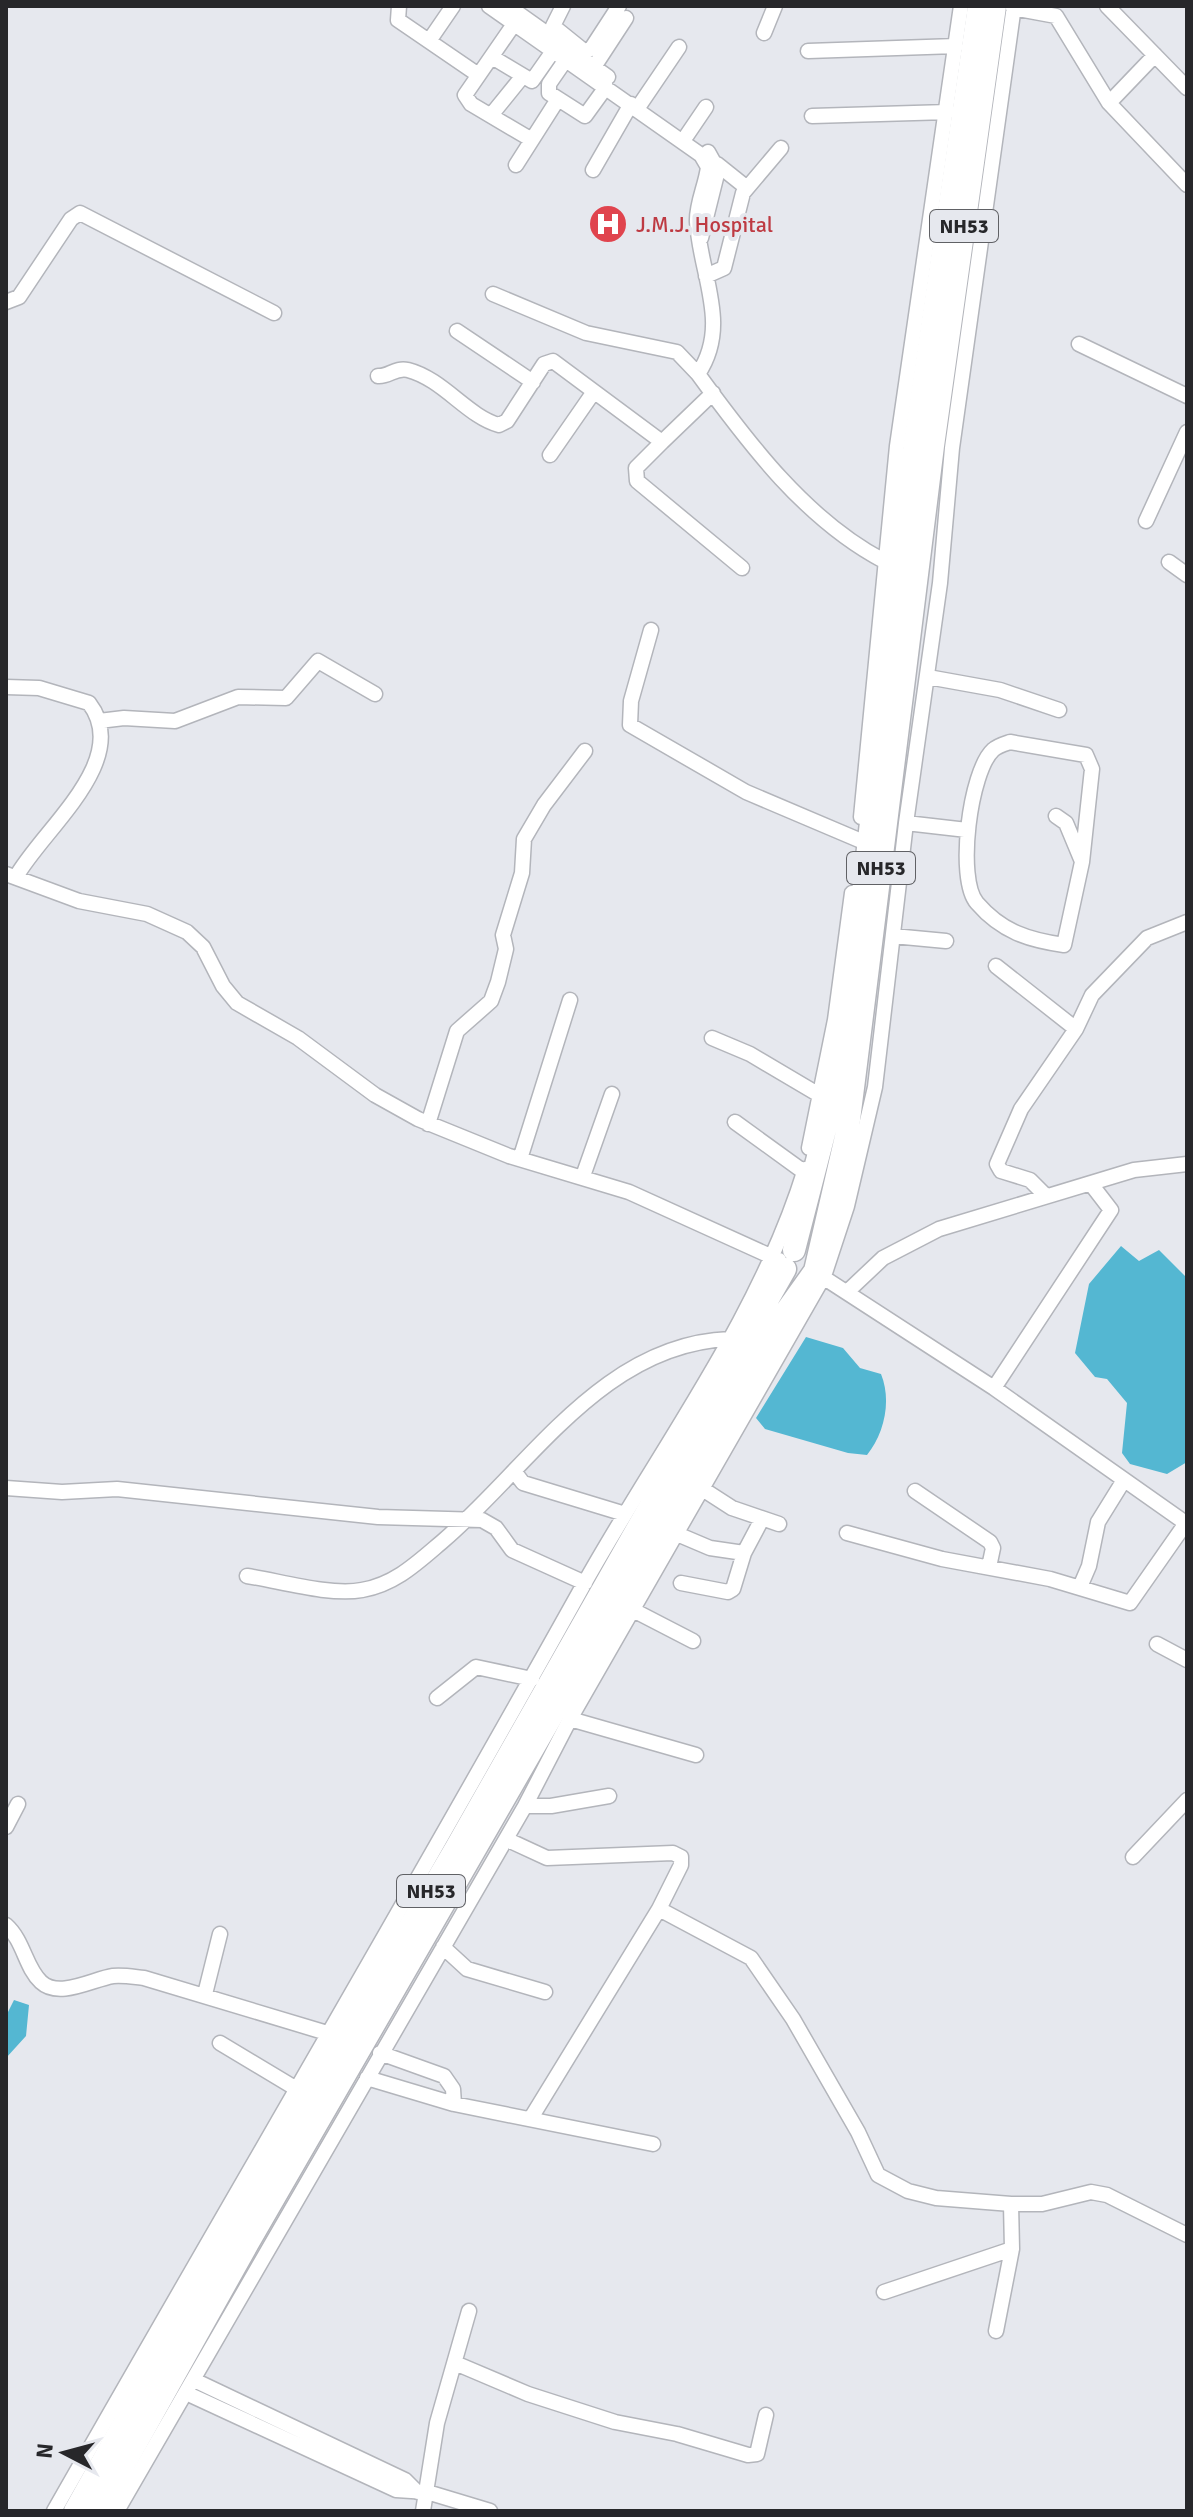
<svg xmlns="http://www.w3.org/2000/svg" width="1193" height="2517" viewBox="0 0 1193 2517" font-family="Signika,sans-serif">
<rect width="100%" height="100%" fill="#e6e8ee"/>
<path fill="#54b7d2" d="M 1121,1246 L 1139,1261 L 1159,1250 L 1187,1278 L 1187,1462 L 1167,1474 L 1130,1464 L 1122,1453 L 1127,1403 L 1107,1379 L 1095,1377 L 1075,1353 L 1089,1284 Z
M 806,1337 L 843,1348 L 860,1368 L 881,1374 C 892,1401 884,1434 867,1455 L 848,1453 L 765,1429 L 756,1418 Z
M 14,2000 L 29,2005 L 26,2036 L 6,2058 L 6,2016 Z"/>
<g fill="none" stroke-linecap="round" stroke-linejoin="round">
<g stroke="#b3b5bb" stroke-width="17">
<path id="minor" d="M 399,6 L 398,20 L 477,74
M 489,6 L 701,155 L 708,167 C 706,185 696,204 697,222 C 700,275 731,325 698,374 C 749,444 806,520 884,561
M 508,6 L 608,77
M 563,6 L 553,26 L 584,51 L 591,49 L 619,6
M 1107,6 L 1187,88
M 1013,8 L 1056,16 L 1109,103 L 1187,185
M 514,24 L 465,95 L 471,104 L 532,140
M 764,33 L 775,6
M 429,41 L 453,6
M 808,51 L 956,46
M 569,55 L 549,84 L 549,93 L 585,116 L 606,87
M 492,57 L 532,81 L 553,51
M 594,67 L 626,18
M 1109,103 L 1155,55
M 637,109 L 679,47
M 492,114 L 522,77
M 812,116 L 948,112
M 687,135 L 706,107
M 516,165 L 558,99
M 711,166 L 717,164 L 747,188
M 593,170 L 631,104
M 701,238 L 718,170 L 708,152
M 706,276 L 724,268 L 743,193 L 781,148
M 493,294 L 586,333 L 677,352 L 698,374
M 6,302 L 19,297 L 71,219 L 80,213 L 274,313
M 457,331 L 533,382
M 1079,344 L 1187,396
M 378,376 C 389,377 395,367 408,370 C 443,379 468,417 499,425 L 507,421 L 544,364 L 553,361 L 662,442 L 713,393
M 662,442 L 636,468 L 637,481 L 742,568
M 550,455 L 593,393
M 1146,521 L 1187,432
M 1169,562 L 1187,575
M 651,630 L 631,701 L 630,725 L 746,792 L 859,840
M 928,677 L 1000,690 L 1059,710
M 6,687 L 39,688 L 89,703 C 133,760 42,830 16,877
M 99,721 L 124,718 L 175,721 L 238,697 L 286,698 L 318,661 L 375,694
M 1010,742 L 1086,755 L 1092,769 L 1082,862 L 1064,945 C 1029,940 1002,932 977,903 C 956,879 970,771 993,750 C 997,746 1004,744 1010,742 Z
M 1056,816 L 1066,823 L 1081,859
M 861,817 L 897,446 L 961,6
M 906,823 L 967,830
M 6,874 L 79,901 L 147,914 L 187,932 L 203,947 L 223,986 L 237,1003 L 298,1038 L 375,1095 L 418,1119 L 509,1156 L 629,1192 L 779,1260
M 893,936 L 946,941
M 996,966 L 1076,1029
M 712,1038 L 750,1054 L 821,1096
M 735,1122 L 804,1172
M 428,1124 L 457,1031 L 491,1001 L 498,982 L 506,949 L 503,935 L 522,873 L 524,839 L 544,805 L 585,751
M 809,1148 L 835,1020 L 852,893
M 520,1159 L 570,1000
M 583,1176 L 612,1094
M 1045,1195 L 1030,1180 L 1001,1171 L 997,1164 L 1021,1109 L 1076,1029 L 1092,995 L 1147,938 L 1187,922
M 815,1272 L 994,1388 L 1187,1524
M 847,1292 L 883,1258 L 939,1229 L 1134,1170 L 1187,1164
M 994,1388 L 1111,1210 L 1091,1184
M 514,1471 L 523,1483 L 625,1514
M 6,1488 L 62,1492 L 117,1489 L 378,1517 L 482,1520 L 496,1528 L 512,1550 L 585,1583
M 701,1488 L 732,1508 L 779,1524
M 915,1491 L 990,1542 L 993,1548 L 989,1567
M 847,1533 L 942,1559 L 1050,1579 L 1130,1603 L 1186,1523
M 677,1534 L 710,1548 L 744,1553
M 247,1576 C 280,1581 330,1596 362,1590 C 396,1584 418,1562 444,1540 C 530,1466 604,1343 730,1339
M 681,1583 L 728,1592 L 733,1589 L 744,1553 L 762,1519
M 1080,1587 L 1089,1566 L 1098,1522 L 1124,1480
M 633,1610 L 693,1641
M 1157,1644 L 1187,1660
M 437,1698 L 476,1667 L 532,1679
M 570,1719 L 696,1755
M 525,1806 L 551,1806 L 609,1796
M 6,1827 L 18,1804
M 506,1839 L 547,1858 L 673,1853 L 681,1857 L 681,1865 L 659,1909
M 1133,1857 L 1187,1800
M 6,1925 C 24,1941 25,1967 41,1982 C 59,1999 93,1979 113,1976 C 124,1975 134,1977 144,1978 L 327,2033
M 443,1947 L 467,1969 L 545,1992
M 205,1994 L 220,1934
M 220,2043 L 295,2088
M 380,2053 L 444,2076 L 453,2089 L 454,2104
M 367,2078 L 454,2104 L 653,2144
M 531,2118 L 659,1909 L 751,1958 L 793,2019 L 858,2132 L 878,2175 L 908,2191 L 936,2198 L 1011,2204
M 884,2292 L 1012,2249 L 1011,2204 L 1042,2204 L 1091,2192 L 1107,2195 L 1187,2235
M 996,2331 L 1012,2249
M 455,2363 L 528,2394 L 615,2422 L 677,2434 L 748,2455 L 757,2454 L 766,2415
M 194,2380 L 405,2480 L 417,2492
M 186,2393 L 396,2490 L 427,2492 L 490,2511
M 54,2511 C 230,2202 411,1895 584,1584 C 660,1448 759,1319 805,1169
M 117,2511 L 525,1806 L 570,1719 L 824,1276 L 847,1206 L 875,1087 L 906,823 L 940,583 L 952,448 L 1014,6
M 423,2511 L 437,2423 L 469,2311"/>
</g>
<g stroke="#b3b5bb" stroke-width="25">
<path id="highway" d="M 794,1250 L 844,1056 L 915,442 L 979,6
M 75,2511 L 245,2207 L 456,1848 L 785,1269
M 98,2511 L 248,2243 L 780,1320 L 815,1271 L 848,1128 L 933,446 L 995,6"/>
</g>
<use href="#minor" stroke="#fff" stroke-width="14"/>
<use href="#highway" stroke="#fff" stroke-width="22"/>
</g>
<defs>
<g id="hospital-disc" transform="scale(2)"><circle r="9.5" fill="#e0444e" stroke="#e6e8ee"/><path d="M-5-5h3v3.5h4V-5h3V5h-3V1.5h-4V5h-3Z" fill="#fff"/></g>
</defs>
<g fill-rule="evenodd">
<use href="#hospital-disc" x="608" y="224"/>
</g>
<g text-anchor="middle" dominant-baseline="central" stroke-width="8" stroke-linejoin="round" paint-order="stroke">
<g fill="#e6e8ee" stroke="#606165" stroke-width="2">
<rect x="930" y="210" width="68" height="32" rx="6"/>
<rect x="847" y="852" width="68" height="32" rx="6"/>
<rect x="397" y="1875" width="68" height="32" rx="6"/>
</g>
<g font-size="20" font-weight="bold" fill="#27272a">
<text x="964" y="226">NH53</text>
<text x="881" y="868">NH53</text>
<text x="431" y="1891">NH53</text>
</g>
<g font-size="22" fill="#be3a42" stroke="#e6e8ee" text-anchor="start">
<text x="636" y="224">J.M.J. Hospital</text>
</g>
</g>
<rect width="1193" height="2517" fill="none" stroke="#27272a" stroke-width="16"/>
<g transform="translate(64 2453) rotate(276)" stroke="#e6e8ee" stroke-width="6" paint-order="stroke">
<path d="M0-6L14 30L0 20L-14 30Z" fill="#27272a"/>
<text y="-12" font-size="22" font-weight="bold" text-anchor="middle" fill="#27272a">N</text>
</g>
</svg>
